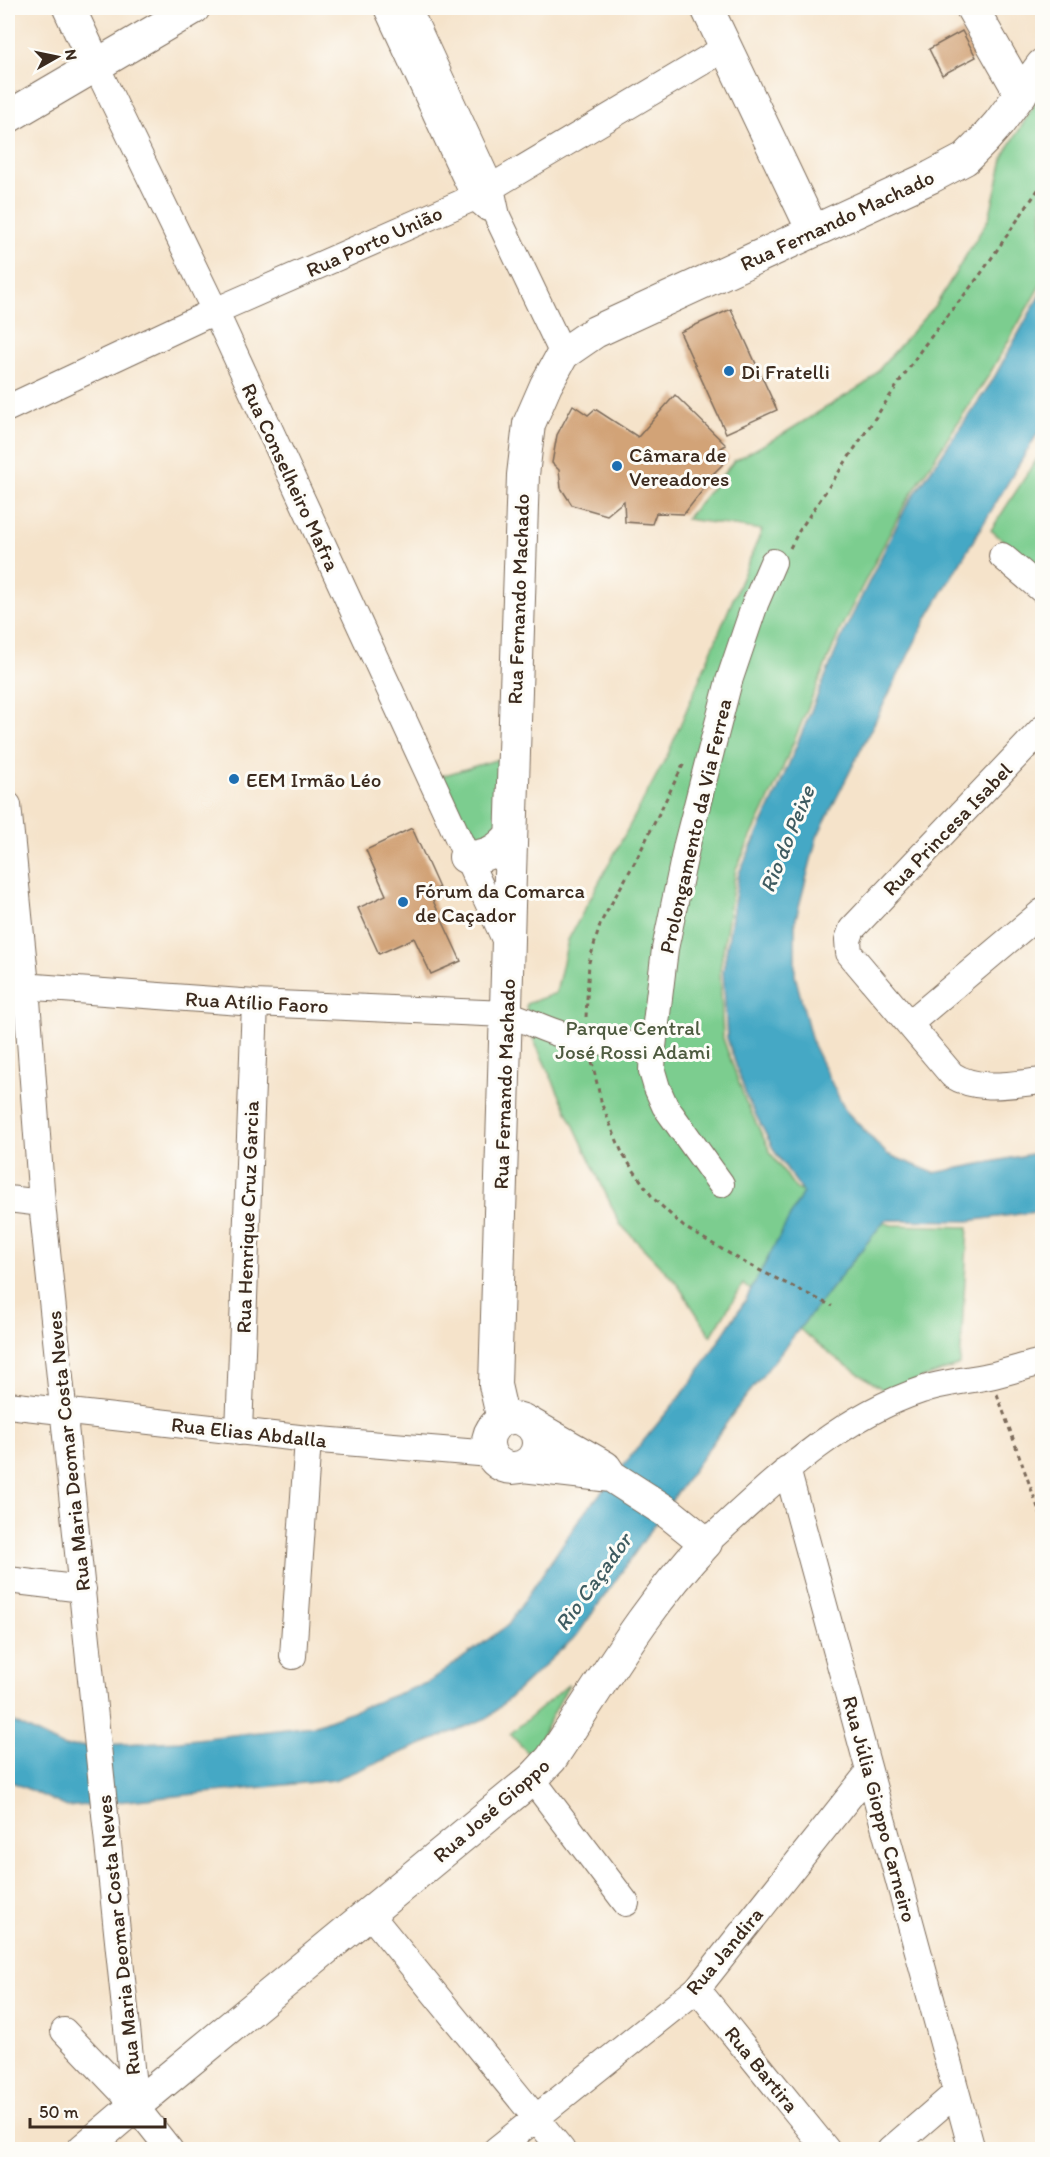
<svg xmlns="http://www.w3.org/2000/svg" width="1050" height="2157" viewBox="0 0 1050 2157" font-family="Itim,sans-serif">
<rect width="100%" height="100%" fill="#fdfcf7"/>
<filter id="ink" filterUnits="userSpaceOnUse"><feTurbulence type="fractalNoise" baseFrequency=".0167" numOctaves="2"/><feDisplacementMap in="SourceGraphic" scale="12" xChannelSelector="R" yChannelSelector="G"/><feConvolveMatrix kernelMatrix="1 2 1 2 8 2 1 2 1" color-interpolation-filters="sRGB"/></filter>
<filter id="wash" filterUnits="userSpaceOnUse"><feTurbulence type="fractalNoise" baseFrequency=".008" numOctaves="4" result="noise"/><feDisplacementMap in="SourceGraphic" scale="24" xChannelSelector="R" yChannelSelector="G"/><feGaussianBlur stdDeviation="1.35" result="paint"/><feColorMatrix in="noise" values="0 0 0 0 0 0 0 0 0 0 0 0 0 0 0 0 0 1.4 0 .05"/><feComposite in="paint" operator="in"/></filter>
<g filter="url(#wash)">
<rect width="100%" height="100%" fill="#f5e3ca"/>
<path fill="#7bcd8f" stroke="#5b7c56" stroke-width="1.5" d="M 1042,92 L 1042,282 L 989,375 L 906,502 L 841,628 L 777,782 L 736,869 L 720,970 L 723,1038 L 745,1100 L 772,1155 L 796,1189 L 891,1225 L 968,1227 L 960,1365 L 885,1391 L 838,1360 L 743,1284 L 711,1336 L 676,1282 L 620,1224 L 529,1030 L 526,1004 L 556,993 L 568,940 L 668,754 L 762,530 L 686,519 L 734,461 L 783,434 L 868,382 L 937,303 L 989,218 L 1004,155 Z
M 1042,451 L 1042,574 L 991,530 Z
M 499,759 L 501,833 L 477,853 L 438,777 Z
M 569,1684 L 531,1756 L 510,1734 Z"/>
<path fill="#45a8c5" stroke="#406972" stroke-width="1.5" d="M 1042,291 L 1042,426 L 928,616 L 817,837 L 795,922 L 795,975 L 813,1045 L 845,1110 L 887,1154 L 934,1173 L 1042,1152 L 1042,1211 L 968,1221 L 885,1220 L 737,1408 L 577,1635 L 489,1717 L 334,1780 L 67,1807 L 8,1780 L 8,1719 L 64,1747 L 179,1741 L 313,1726 L 429,1682 L 508,1625 L 581,1517 L 691,1383 L 745,1301 L 803,1192 L 775,1152 L 747,1098 L 727,1038 L 723,972 L 739,873 L 778,790 L 843,634 L 907,505 L 991,383 Z"/>
<g id="blocks">
<path fill="#d2a377" d="M 962,31 L 976,57 L 942,75 L 929,49 Z
M 731,309 L 777,410 L 726,433 L 680,332 Z
M 675,395 L 726,445 L 721,448 L 729,458 L 703,484 L 706,486 L 684,514 L 656,513 L 652,524 L 625,522 L 624,501 L 607,515 L 572,505 L 561,488 L 559,470 L 552,463 L 557,435 L 573,405 L 588,415 L 595,409 L 638,437 Z
M 412,828 L 439,888 L 429,892 L 461,961 L 431,974 L 414,938 L 379,954 L 358,908 L 386,895 L 366,850 Z"/>
</g>
</g>
<g filter="url(#ink)">
<use href="#blocks" fill-opacity="0" stroke="#7c6b5a" stroke-width="1.5"/>
<g fill="none" stroke-linecap="round" stroke-linejoin="round">
<g stroke="#7c6b5a" stroke-width="28">
<path id="minor" d="M 387,8 L 463,172 L 475,197 L 488,208
M 408,8 L 491,188 L 497,216 L 563,354
M 96,66 L 215,311 L 508,946
M 8,408 L 215,311 L 475,197 L 727,47
M 1002,556 L 1042,590
M 1042,729 L 852,929 L 848,940 L 849,953 L 952,1075 C 978,1092 1013,1084 1042,1081
M 8,805 L 26,986 L 42,1203 L 134,2096
M 8,985 L 255,1003 L 506,1014 C 526,1019 544,1030 564,1035 C 592,1042 624,1044 653,1047
M 909,1024 L 1042,912
M 721,1184 L 665,1106 L 657,1088 L 652,1071 L 653,1047 L 665,949 L 687,844 L 729,681 L 755,604 L 773,562
M 8,1199 L 42,1203
M 8,1405 L 308,1439 L 491,1454
M 239,1432 L 255,1003
M 787,1469 L 972,2150
M 706,1543 C 771,1484 836,1418 922,1390 C 943,1382 967,1381 989,1376 C 1007,1372 1025,1366 1042,1362
M 8,1580 L 83,1589
M 293,1656 L 308,1439
M 532,1779 L 626,1903
M 369,1913 L 562,2150
M 697,1989 L 827,2150
M 64,2031 L 129,2099
M 139,2111 L 170,2150
M 496,2150 L 697,1989 L 869,1772
M 890,2150 L 956,2093"/>
</g>
<g stroke="#7c6b5a" stroke-width="34">
<path id="major" d="M 69,8 L 96,66
M 707,8 L 813,231
M 972,8 L 1021,94
M 8,117 L 194,8
M 465,857 C 485,857 497,852 510,836
M488 1443a25 25 0 1 1 50 0a25 25 0 1 1-50 0Z
M 503,1420 L 495,1385 C 504,1082 512,778 523,475 L 529,424 L 546,385 L 563,354 L 595,332 L 931,177 L 965,159 L 984,140 L 999,123 L 1042,65
M 523,1466 L 611,1476
M 142,2100 L 532,1779 L 551,1759 C 600,1686 645,1607 706,1543 L 670,1514 L 611,1476 L 605,1467 L 527,1422
M 83,2150 L 130,2110"/>
</g>
<path stroke="#7c6b5a" stroke-width="3" stroke-dasharray="4.5 4.5" stroke-linecap="butt" d="M 790,548 L 799,531 L 923,347 L 980,275 L 1042,184
M 586,1017 L 589,962 L 601,922 L 636,860 L 685,761
M 592,1062 L 602,1105 L 623,1155 L 653,1198 L 684,1227 L 749,1265 L 832,1306
M 997,1394 L 1042,1519"/>
<use href="#minor" stroke="#fff" stroke-width="26"/>
<use href="#major" stroke="#fff" stroke-width="32"/>
</g>
</g>
<g fill="#1f6fb2" stroke="#fdfcf7" stroke-width="2">
<circle cx="729" cy="371" r="6"/>
<circle cx="617" cy="466" r="6"/>
<circle cx="234" cy="779" r="6"/>
<circle cx="403" cy="902" r="6"/>
</g>
<g text-anchor="middle" dominant-baseline="central" stroke-width="6" stroke-linejoin="round" paint-order="stroke">
<g font-size="21" fill="#3b2a1e" stroke="#fdfcf7">
<text transform="translate(837 220) rotate(-25)">Rua Fernando Machado</text>
<text transform="translate(374 241) rotate(-24)">Rua Porto União</text>
<text transform="translate(291 477) rotate(65)">Rua Conselheiro Mafra</text>
<text transform="translate(518 599) rotate(-88)">Rua Fernando Machado</text>
<text transform="translate(695 826) rotate(-77)">Prolongamento da Via Ferrea</text>
<text transform="translate(947 829) rotate(-46)">Rua Princesa Isabel</text>
<text transform="translate(257 1002) rotate(3)">Rua Atílio Faoro</text>
<text transform="translate(504 1084) rotate(-88)">Rua Fernando Machado</text>
<text transform="translate(247 1217) rotate(-88)">Rua Henrique Cruz Garcia</text>
<text transform="translate(249 1432) rotate(6)">Rua Elias Abdalla</text>
<text transform="translate(68 1451) rotate(-96)">Rua Maria Deomar Costa Neves</text>
<text transform="translate(880 1809) rotate(75)">Rua Júlia Gioppo Carneiro</text>
<text transform="translate(491 1810) rotate(-41)">Rua José Gioppo</text>
<text transform="translate(118 1935) rotate(-96)">Rua Maria Deomar Costa Neves</text>
<text transform="translate(724 1951) rotate(-50)">Rua Jandira</text>
<text transform="translate(762 2069) rotate(51)">Rua Bartira</text>
</g>
<g font-size="21" fill="#3b2a1e" stroke="#fdfcf7" text-anchor="start">
<text x="741" y="371">Di Fratelli</text>
<text x="629" y="454">Câmara de<tspan x="629" dy="24">Vereadores</tspan></text>
<text x="246" y="779">EEM Irmão Léo</text>
<text x="415" y="890">Fórum da Comarca<tspan x="415" dy="24">de Caçador</tspan></text>
</g>
<g font-size="21" fill="#4e5b40" stroke="#fdfcf7">
<text x="633" y="1027">Parque Central<tspan x="633" dy="24">José Rossi Adami</tspan></text>
</g>
<g font-size="22" font-style="italic" fill="#3f5c61" stroke="#fdfcf7">
<text transform="translate(787 839) rotate(-68)">Rio do Peixe</text>
<text transform="translate(593 1582) rotate(-54)">Rio Caçador</text>
</g>
</g>
<rect width="1050" height="2157" fill="none" stroke="#fdfcf7" stroke-width="30"/>
<g transform="translate(57 57) rotate(81)" stroke="#fdfcf7" stroke-width="4.5" paint-order="stroke">
<path d="M0-4.5L10 22L0 15L-10 22Z" fill="#3b2a1e"/>
<text y="-9" font-size="16" font-weight="bold" text-anchor="middle" fill="#3b2a1e">N</text>
</g>
<path d="M30 2118v9h135v-9" fill="none" stroke="#3b2a1e" stroke-width="3"/>
<text x="39" y="2118" font-size="18" fill="#3b2a1e" stroke="#fdfcf7" stroke-width="4.5" paint-order="stroke">50 m</text>
</svg>
